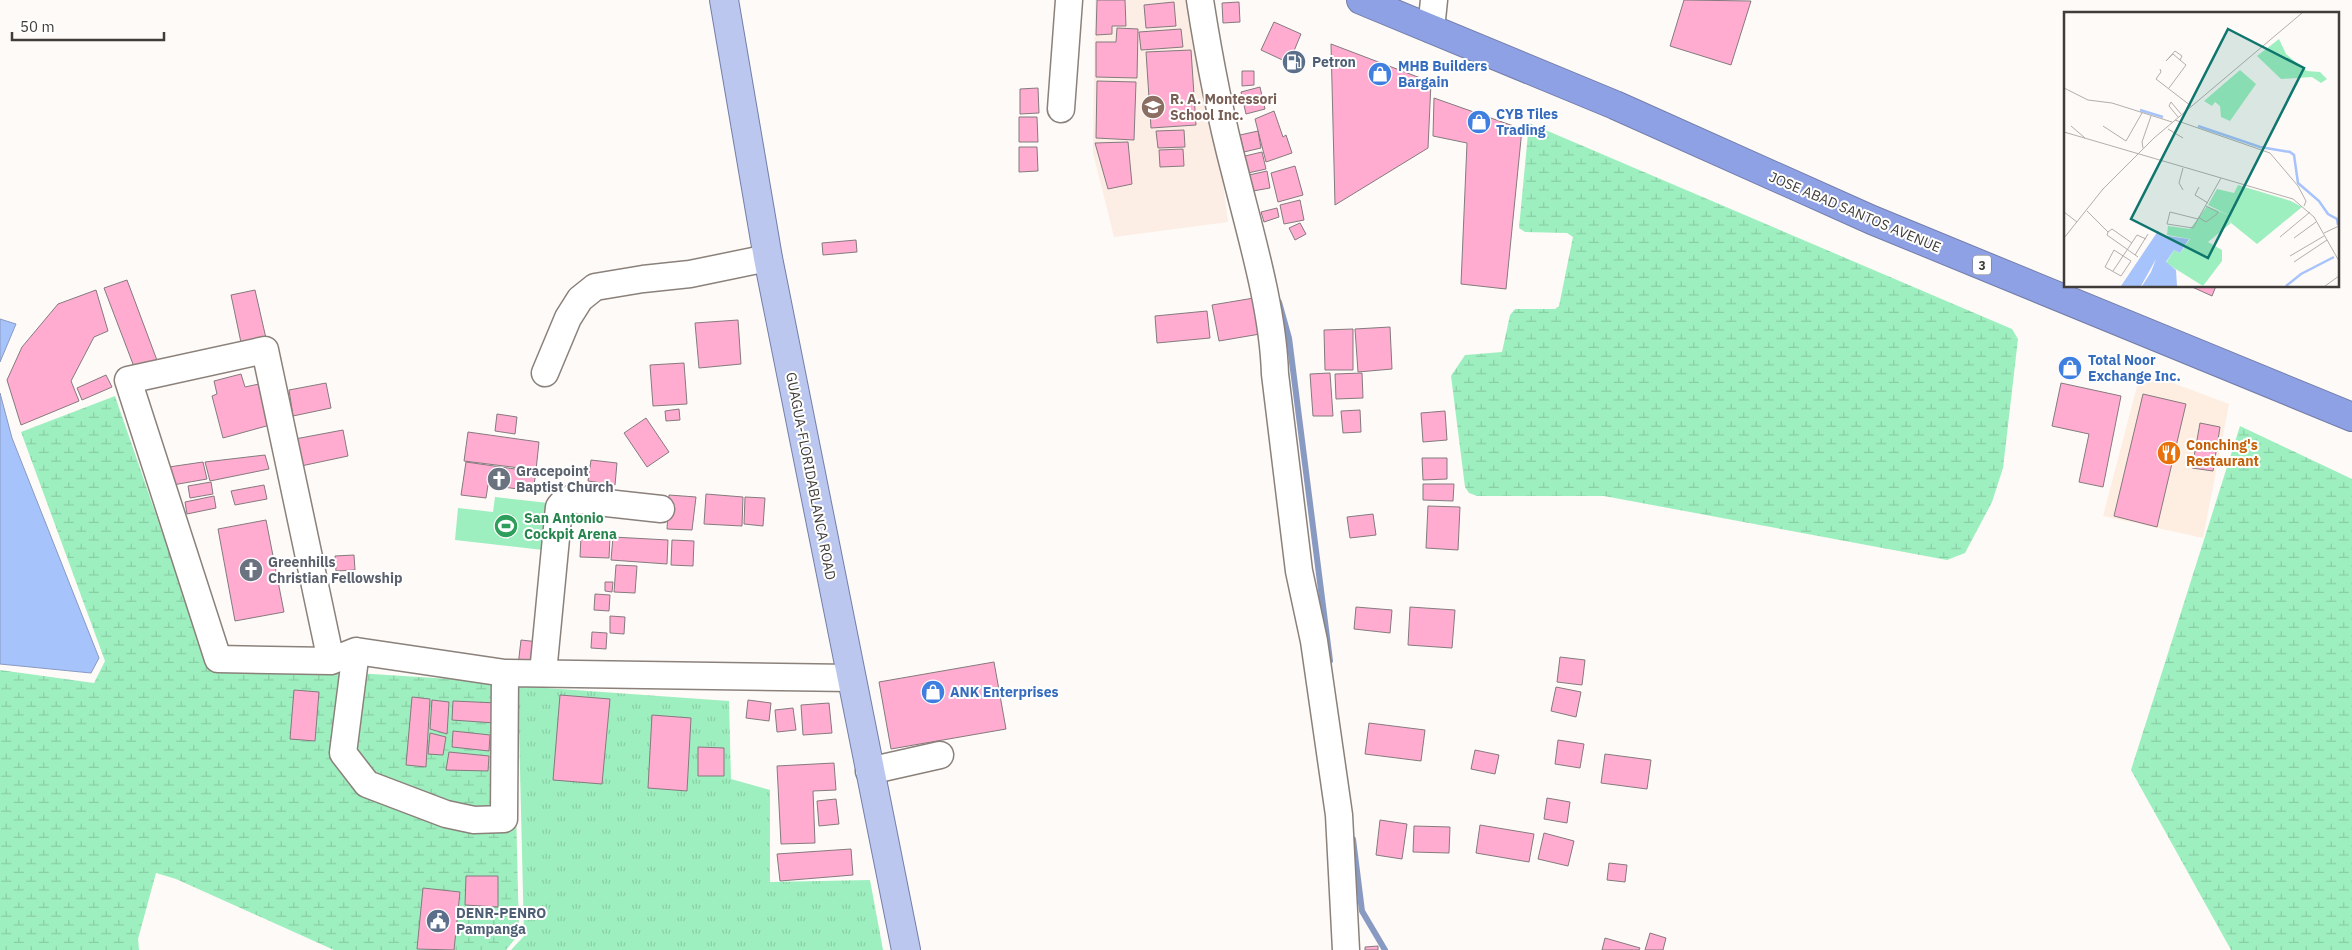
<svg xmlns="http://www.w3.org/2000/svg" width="2352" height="950" viewBox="0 0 2352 950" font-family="'IBM Plex Sans',sans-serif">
<defs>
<pattern id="grass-tufts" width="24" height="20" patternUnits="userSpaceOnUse" patternTransform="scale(1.25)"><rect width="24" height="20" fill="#9eefbf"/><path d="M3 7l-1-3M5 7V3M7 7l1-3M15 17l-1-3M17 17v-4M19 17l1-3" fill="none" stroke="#89cea5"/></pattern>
<pattern id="wetland-marsh" width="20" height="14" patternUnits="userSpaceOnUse" patternTransform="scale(1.25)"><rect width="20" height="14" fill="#9eefbf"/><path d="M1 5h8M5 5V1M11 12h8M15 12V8" fill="none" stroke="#89cea5"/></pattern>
</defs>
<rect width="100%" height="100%" fill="#fefaf7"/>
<path fill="#feeee1" d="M 2141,371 L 2229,404 L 2203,538 L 2103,516 Z"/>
<path fill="#fcede5" d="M 1095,0 L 1188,0 L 1207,60 L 1228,222 L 1114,237 L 1093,153 Z"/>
<path fill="url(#grass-tufts)" d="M 518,686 L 729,701 L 731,779 L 770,790 L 770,882 L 870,880 L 883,950 L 511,950 L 524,936 Z"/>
<path fill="url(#wetland-marsh)" d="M 1529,123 L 2012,329 L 2018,339 L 2003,468 L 1992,502 L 1965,553 L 1947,560 L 1604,496 L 1477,496 L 1469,493 L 1465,487 L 1451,376 L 1465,355 L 1502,352 L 1510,315 L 1515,309 L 1555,309 L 1559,306 L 1573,237 L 1567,233 L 1525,232 L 1519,228 Z
M 115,396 L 198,636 L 230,665 L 513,683 L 519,934 L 506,950 L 334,950 L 176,879 L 156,873 L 138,939 L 139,950 L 0,950 L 0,670 L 94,683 L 105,661 L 21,432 Z
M 2240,426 L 2352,479 L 2352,950 L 2231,950 L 2131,770 Z"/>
<path fill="#9eefbf" d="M 495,497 L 557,504 L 552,551 L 455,540 L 458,508 L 493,512 Z"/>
<path fill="#a7c3fb" stroke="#889ac1" d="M 0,319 L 16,324 L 0,362 Z
M 0,393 L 12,438 L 99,658 L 91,673 L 0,664 Z"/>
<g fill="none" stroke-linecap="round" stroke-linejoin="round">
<path stroke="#889ac1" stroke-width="6" d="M 1279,302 L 1289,338 L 1330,661
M 1353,839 L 1362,911 L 1385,950"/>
</g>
<path fill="#ffacd0" stroke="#857a7e" d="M 1097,0 L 1125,0 L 1126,26 L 1112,26 L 1112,34 L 1096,35 Z
M 1684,0 L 1751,1 L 1731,65 L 1670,46 Z
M 1174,2 L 1176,26 L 1146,28 L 1144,5 Z
M 1239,2 L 1240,22 L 1223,23 L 1222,3 Z
M 1274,22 L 1301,34 L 1289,63 L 1261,50 Z
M 1117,28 L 1138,29 L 1137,78 L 1096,77 L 1096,42 L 1116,42 Z
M 1181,29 L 1183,47 L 1141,50 L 1139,32 Z
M 1331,44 L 1431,82 L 1428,148 L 1335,205 Z
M 1191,50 L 1196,125 L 1151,128 L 1146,52 Z
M 1242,71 L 1254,71 L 1254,85 L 1242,86 Z
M 1097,81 L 1136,82 L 1134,140 L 1096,138 Z
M 1260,87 L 1265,109 L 1246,114 L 1241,92 Z
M 1038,88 L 1039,113 L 1020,114 L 1020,89 Z
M 1434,98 L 1522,129 L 1506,289 L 1461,284 L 1467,143 L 1433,136 Z
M 1274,111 L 1283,137 L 1286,135 L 1292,153 L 1266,162 L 1255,119 Z
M 1019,117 L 1037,117 L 1038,142 L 1019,142 Z
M 1184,130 L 1185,147 L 1158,148 L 1156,131 Z
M 1258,131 L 1261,148 L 1244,152 L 1240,135 Z
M 1128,142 L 1132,184 L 1108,189 L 1095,143 Z
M 1019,147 L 1037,147 L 1038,171 L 1019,172 Z
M 1183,149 L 1184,166 L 1160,167 L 1159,150 Z
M 1262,152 L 1266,169 L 1248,173 L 1245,156 Z
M 1295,166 L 1303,195 L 1278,202 L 1271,173 Z
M 1267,171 L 1270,188 L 1253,191 L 1249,175 Z
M 1300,200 L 1304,220 L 1284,224 L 1280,205 Z
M 1277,208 L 1279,217 L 1264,222 L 1261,212 Z
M 1300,223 L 1306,234 L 1295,240 L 1289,228 Z
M 856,240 L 857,252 L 823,255 L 822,243 Z
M 127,280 L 158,363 L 136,372 L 104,288 Z
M 2190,286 L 2216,286 L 2212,296 Z
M 96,290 L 108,331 L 94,337 L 71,381 L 79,401 L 21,425 L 7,380 L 22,347 L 58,304 Z
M 255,290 L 268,347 L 243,352 L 231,295 Z
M 1254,298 L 1260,334 L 1219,341 L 1212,305 Z
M 1207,311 L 1210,338 L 1157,343 L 1155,316 Z
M 738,320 L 741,364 L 699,368 L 695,323 Z
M 1390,327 L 1392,369 L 1358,372 L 1355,329 Z
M 1353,329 L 1353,370 L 1325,370 L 1324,330 Z
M 684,363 L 687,404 L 653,406 L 650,365 Z
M 1330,373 L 1333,416 L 1313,416 L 1310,374 Z
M 1362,373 L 1363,398 L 1336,399 L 1335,374 Z
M 241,374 L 245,387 L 259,384 L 270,425 L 223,438 L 212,396 L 217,394 L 214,381 Z
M 106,375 L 112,387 L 82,400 L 77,388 Z
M 326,383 L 331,408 L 293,416 L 289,390 Z
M 2061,383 L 2121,396 L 2103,487 L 2079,482 L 2089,434 L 2052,426 Z
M 2143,394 L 2186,404 L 2157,527 L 2114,516 Z
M 679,409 L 680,420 L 666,421 L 665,411 Z
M 1360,410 L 1361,432 L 1343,433 L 1341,411 Z
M 1445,411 L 1447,440 L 1423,442 L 1421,413 Z
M 497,414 L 517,417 L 515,434 L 495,431 Z
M 646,418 L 669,452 L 647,467 L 624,433 Z
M 2200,423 L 2220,427 L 2213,471 L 2192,468 Z
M 343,430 L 348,456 L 301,466 L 295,439 Z
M 468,432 L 539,442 L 536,470 L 464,461 Z
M 265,455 L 269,469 L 210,481 L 205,462 Z
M 1422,458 L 1447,458 L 1447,479 L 1423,480 Z
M 591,460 L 617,463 L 615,485 L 588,481 Z
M 203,462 L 207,479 L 167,486 L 162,468 Z
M 466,462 L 536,472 L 533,491 L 488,485 L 486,498 L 461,495 Z
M 211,482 L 213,494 L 190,498 L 188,486 Z
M 1423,484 L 1454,484 L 1453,501 L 1423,500 Z
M 264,485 L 267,499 L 235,505 L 231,491 Z
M 706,494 L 743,497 L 742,526 L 704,524 Z
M 669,495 L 696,497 L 692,530 L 667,529 Z
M 214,496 L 216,508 L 187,514 L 185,502 Z
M 745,497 L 765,498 L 763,526 L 744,524 Z
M 1428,506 L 1460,507 L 1458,550 L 1426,548 Z
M 1373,514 L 1376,535 L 1350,538 L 1347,517 Z
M 266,520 L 284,612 L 235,621 L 218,529 Z
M 581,536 L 610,538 L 609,558 L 580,557 Z
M 613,537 L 668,540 L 667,564 L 611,560 Z
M 672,540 L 694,541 L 693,566 L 671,565 Z
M 354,555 L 355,570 L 336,571 L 335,556 Z
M 616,565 L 637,566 L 635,593 L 614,592 Z
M 605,582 L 613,582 L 612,592 L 605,591 Z
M 595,594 L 610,595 L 609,611 L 594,610 Z
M 1356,607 L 1392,610 L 1390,633 L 1354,629 Z
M 1410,607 L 1455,610 L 1452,648 L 1408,645 Z
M 610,616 L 625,617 L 624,634 L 610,633 Z
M 592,632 L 607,633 L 606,649 L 591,648 Z
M 521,640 L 539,642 L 537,668 L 518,666 Z
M 1560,657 L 1585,660 L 1582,685 L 1557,682 Z
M 994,662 L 1006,729 L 891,749 L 879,682 Z
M 1556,687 L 1581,692 L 1576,717 L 1551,711 Z
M 294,690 L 319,692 L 315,741 L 290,739 Z
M 560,695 L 610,699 L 602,784 L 553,780 Z
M 412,697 L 430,699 L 426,767 L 406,765 Z
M 432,700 L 449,702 L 447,734 L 430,729 Z
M 748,700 L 771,703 L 769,721 L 746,718 Z
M 453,701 L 497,703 L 495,723 L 452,720 Z
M 829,703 L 832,733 L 803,735 L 801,705 Z
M 793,708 L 796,730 L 777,732 L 775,710 Z
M 652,715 L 691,718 L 687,791 L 648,788 Z
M 1369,723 L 1425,730 L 1421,761 L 1365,754 Z
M 453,731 L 490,735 L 489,751 L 452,747 Z
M 430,733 L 446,737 L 443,755 L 428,754 Z
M 1558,740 L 1584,744 L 1580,768 L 1555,764 Z
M 698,747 L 724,748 L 724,776 L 698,776 Z
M 1475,750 L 1499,755 L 1495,774 L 1471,769 Z
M 449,752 L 489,756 L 488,771 L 446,770 Z
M 1605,754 L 1651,760 L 1647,789 L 1601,783 Z
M 834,763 L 836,790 L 813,791 L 815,843 L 781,844 L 777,766 Z
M 1547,798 L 1570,802 L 1567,823 L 1544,819 Z
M 836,799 L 839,824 L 819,826 L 817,801 Z
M 1380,820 L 1407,824 L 1402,859 L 1376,855 Z
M 1480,825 L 1534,834 L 1529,862 L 1476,853 Z
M 1414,826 L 1450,827 L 1449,853 L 1413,852 Z
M 1544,833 L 1574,841 L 1568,866 L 1538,859 Z
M 851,849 L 853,875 L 780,881 L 777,854 Z
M 1609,863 L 1627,865 L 1625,882 L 1607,880 Z
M 466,876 L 498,876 L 498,907 L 465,905 Z
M 423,888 L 460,892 L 454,950 L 417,949 Z
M 1650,933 L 1666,938 L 1663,950 L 1645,950 Z
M 1605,938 L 1640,948 L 1639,950 L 1602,950 Z
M 1378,946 L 1378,950 L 1365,950 L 1365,947 Z"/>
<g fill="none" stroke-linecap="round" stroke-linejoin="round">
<g stroke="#8b817b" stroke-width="29">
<path id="minor" d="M 1200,0 C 1209,58 1220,115 1235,172 C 1251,236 1273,309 1275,374 L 1299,571 L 1314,641 L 1339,815 L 1346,950
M 1431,29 L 1434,0
M 1061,109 L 1069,0
M 545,373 L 568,318 L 580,299 L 595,287 L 643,279 L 690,274 L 768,258
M 356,651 L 343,753 L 367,784 L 446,814 L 474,820 L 504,819 L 505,673
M 331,661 L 265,350 L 128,380 L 218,659 L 331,661 L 356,651 L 505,673 L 851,678
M 543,673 L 559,507 L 564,501 L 570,499 L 661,509
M 869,771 L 940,755"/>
</g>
<g stroke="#737ea9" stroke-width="30">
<path id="major" d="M 724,0 L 768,258 L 906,950"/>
</g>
<g stroke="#737ea9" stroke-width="30">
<path id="highway" d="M 1361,0 L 1615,105 L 1872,220 L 2352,417"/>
</g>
<use href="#minor" stroke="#fff" stroke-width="26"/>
<use href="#major" stroke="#bcc7ef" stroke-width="28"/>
<use href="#highway" stroke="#8fa1e5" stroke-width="28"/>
</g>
<defs>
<g id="fuel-disc" transform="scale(1.25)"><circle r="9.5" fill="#5c6f8a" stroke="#fff"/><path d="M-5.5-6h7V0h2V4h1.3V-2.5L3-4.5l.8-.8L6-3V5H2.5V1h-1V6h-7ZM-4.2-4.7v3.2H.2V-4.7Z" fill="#fff"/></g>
<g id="shop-disc" transform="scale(1.25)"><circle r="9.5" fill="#3f7fe0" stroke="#fff"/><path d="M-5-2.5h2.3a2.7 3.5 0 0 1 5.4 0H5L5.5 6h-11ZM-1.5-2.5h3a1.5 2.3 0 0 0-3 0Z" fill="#fff"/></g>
<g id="school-disc" transform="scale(1.25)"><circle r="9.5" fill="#8d6e63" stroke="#fff"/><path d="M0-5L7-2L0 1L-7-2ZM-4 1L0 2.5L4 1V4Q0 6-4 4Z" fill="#fff"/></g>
<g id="restaurant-disc" transform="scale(1.25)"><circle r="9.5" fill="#e8710a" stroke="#fff"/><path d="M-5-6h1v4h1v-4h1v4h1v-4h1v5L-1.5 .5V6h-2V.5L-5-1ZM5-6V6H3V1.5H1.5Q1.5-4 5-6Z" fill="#fff"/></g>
<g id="church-disc" transform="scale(1.25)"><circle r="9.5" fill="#6b7280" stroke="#fff"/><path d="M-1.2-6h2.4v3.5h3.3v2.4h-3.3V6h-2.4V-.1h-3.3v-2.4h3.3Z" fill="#fff"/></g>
<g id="stadium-disc" transform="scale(1.25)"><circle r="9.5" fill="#2e9e5b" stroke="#fff"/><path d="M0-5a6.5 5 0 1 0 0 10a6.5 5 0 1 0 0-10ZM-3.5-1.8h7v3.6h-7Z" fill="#fff"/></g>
<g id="civic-disc" transform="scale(1.25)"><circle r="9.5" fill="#5c6f8a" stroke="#fff"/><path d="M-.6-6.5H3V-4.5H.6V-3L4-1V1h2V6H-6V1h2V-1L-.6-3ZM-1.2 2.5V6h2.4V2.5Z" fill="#fff"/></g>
</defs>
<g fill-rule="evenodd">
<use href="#fuel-disc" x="1294" y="62"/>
<use href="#shop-disc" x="1380" y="74"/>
<use href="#school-disc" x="1153" y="107"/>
<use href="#shop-disc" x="1479" y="122"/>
<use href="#shop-disc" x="2070" y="368"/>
<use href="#restaurant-disc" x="2169" y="453"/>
<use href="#church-disc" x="499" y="479"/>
<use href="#stadium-disc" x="506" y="526"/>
<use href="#church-disc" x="251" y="570"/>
<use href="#shop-disc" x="933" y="692"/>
<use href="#civic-disc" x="438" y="921"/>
</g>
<g text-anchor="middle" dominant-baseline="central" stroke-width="4" stroke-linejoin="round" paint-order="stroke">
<rect fill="#fff" stroke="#797674" stroke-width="1" x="1973" y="255.5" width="18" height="19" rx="4"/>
<g font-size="12" font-weight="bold" fill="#403c39">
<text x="1982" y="265">3</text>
</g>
<g font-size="14" font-weight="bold" fill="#4e5e75" stroke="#fff" text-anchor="start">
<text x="1312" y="62">Petron</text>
<text x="456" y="913">DENR-PENRO<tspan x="456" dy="16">Pampanga</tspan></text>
</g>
<g font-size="14" font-weight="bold" fill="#366cbe" stroke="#fff" text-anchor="start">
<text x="1398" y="66">MHB Builders<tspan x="1398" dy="16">Bargain</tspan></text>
<text x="1496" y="114">CYB Tiles<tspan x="1496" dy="16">Trading</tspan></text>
<text x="2088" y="360">Total Noor<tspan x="2088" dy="16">Exchange Inc.</tspan></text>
<text x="950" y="692">ANK Enterprises</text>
</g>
<g font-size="14" font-weight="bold" fill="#785e54" stroke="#fff" text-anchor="start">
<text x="1170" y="99">R. A. Montessori<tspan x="1170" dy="16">School Inc.</tspan></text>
</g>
<g font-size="14" fill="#403c39" stroke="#fff">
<text transform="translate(1855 212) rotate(23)">JOSE ABAD SANTOS AVENUE</text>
<text transform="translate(811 476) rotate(79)">GUAGUA-FLORIDABLANCA ROAD</text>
</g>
<g font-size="14" font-weight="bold" fill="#c56008" stroke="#fff" text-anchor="start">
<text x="2186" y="445">Conching's<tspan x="2186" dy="16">Restaurant</tspan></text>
</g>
<g font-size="14" font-weight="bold" fill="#5b616d" stroke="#fff" text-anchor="start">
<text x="516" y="471">Gracepoint<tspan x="516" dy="16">Baptist Church</tspan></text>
<text x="268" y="562">Greenhills<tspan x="268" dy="16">Christian Fellowship</tspan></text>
</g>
<g font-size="14" font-weight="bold" fill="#27864d" stroke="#fff" text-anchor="start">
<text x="524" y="518">San Antonio<tspan x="524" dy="16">Cockpit Arena</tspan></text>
</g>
</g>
<g transform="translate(2064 12)">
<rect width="275" height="275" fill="#fefaf7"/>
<path d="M 174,173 L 227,189 L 238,195 L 193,232 L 167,211 L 164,203 L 144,193 L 153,177 L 170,181 Z" fill="#9eefbf"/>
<path d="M 215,27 L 222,42 L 234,52 L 243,59 L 256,60 L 263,67 L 257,71 L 248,65 L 217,67 L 193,44 ZM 176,58 L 192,72 L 166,109 L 157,105 L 156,94 L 151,90 L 148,94 L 140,89 ZM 143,194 L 164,203 L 167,211 L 144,230 L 158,238 L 158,249 L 139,274 L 102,251 L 110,238 L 116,241 L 126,227 L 103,223 L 104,214 L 126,217 Z" fill="#9eefbf"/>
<path d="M 94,219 L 97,223 L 125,227 L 116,241 L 110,238 L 102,250 L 112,258 L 113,274 L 78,274 L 87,260 L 92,247 L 77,274 L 57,274 Z" fill="#a7c3fb"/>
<path fill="none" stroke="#a7c3fb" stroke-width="2.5" d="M 76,98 L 99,105M 134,114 L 196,135 L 226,140 L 230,143 L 234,171 L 255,189 L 264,202 L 273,207 L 274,213M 222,274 L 237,262 L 270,245"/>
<path fill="none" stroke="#b2aeab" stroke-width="1" d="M 96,57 L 97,60 L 92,67 L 127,94M 0,76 L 24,88 L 48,91 L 108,110M 105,76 L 122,53 L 116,48 L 109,42 L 102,49 L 111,39 L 118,44 L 116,48M 114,105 L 105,94 L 107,90 L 117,102M 111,108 L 206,141 L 234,174 L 242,189 L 240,194M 7,114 L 21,126M 39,114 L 62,129 L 78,101M 104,117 L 119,126M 0,120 L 229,187 L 250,205 L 275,249M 79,136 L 78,130 L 87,104M 119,156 L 115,171 L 119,178M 135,175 L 131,183 L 144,191M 23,199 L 44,220 L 43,223 L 74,245M 0,200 L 13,210M 134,205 L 142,210 L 153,202 L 154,200 L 142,194M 134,207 L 106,200 L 103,212 L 129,216 L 157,166M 44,220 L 48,217 L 68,231M 260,221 L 275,214M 216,225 L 246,200M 0,226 L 39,177 L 90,126 L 238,1M 230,226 L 252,210M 50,238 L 67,249 L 57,264 L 41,255 ZM 71,243 L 84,222M 226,244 L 260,224M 230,250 L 263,228M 49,259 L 73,223 L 82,227M 261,274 L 275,264"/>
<path fill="#0f766e" fill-opacity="0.15" stroke="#0f766e" stroke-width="2.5" d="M 164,17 L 240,56 L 144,246 L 67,207 Z"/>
<rect width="275" height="275" fill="none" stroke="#403c39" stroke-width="2.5"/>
</g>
<path d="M12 32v8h152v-8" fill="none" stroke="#403c39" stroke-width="2.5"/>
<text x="20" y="32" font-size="15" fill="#403c39" stroke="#ffffff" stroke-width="4" paint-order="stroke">50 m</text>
</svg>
